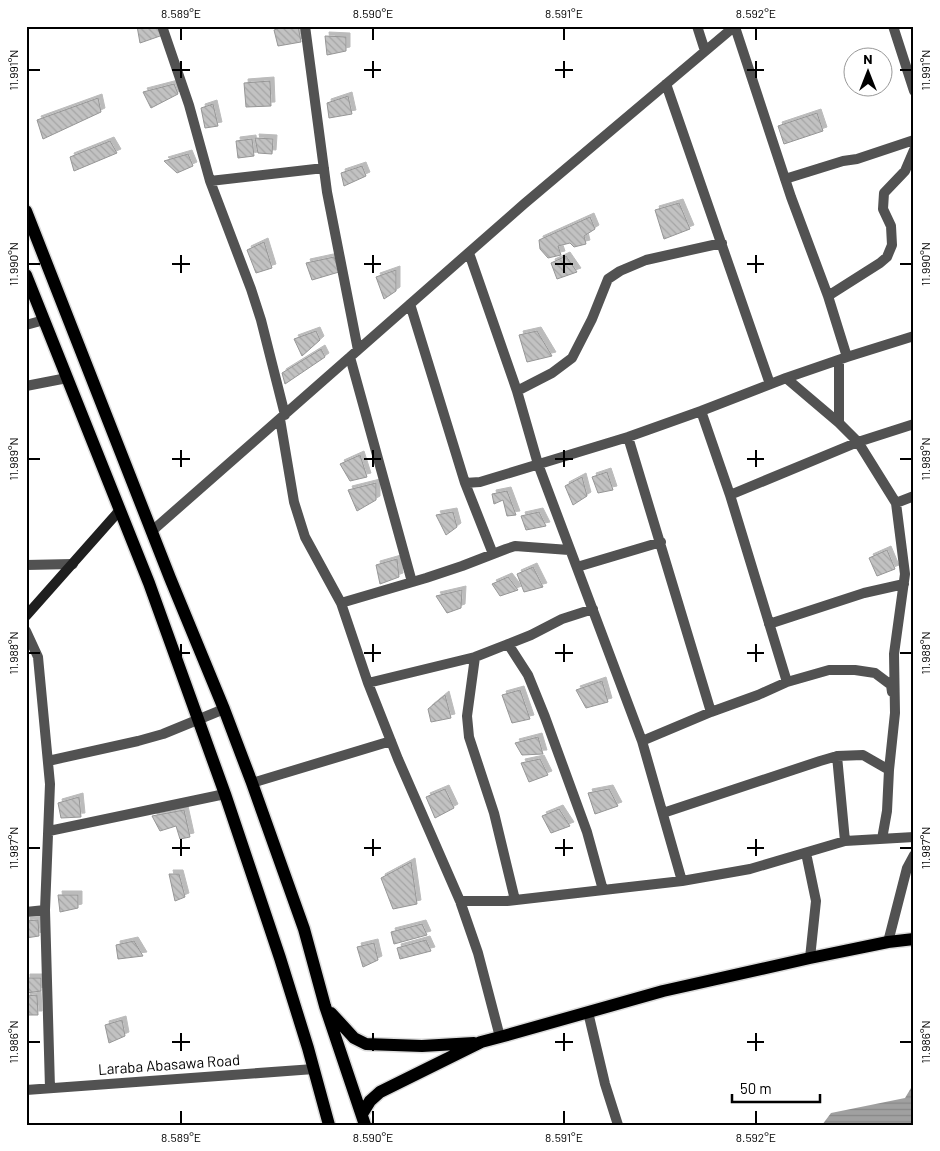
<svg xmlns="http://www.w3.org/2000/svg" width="940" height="1151" viewBox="0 0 940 1151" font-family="Barlow,sans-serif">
<defs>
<pattern id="water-rules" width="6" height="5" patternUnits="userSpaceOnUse" patternTransform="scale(1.25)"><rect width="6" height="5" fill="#a0a0a0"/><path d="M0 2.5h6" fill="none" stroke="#888"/></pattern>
<pattern id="building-back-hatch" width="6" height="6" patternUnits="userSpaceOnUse" patternTransform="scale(1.25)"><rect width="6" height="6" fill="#c2c2c2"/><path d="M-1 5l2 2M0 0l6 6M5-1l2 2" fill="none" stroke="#a5a5a5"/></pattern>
<filter id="shadow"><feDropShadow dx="4" dy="-4" stdDeviation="0" flood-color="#0004"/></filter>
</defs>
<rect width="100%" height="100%" fill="#fff"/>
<path fill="url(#water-rules)" d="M 914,1083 L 914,1125 L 822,1125 L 831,1113 L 905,1098 Z"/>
<path fill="url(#building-back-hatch)" stroke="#969696" filter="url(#shadow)" d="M 137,26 L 160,26 L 163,35 L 140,43 Z
M 286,26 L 298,26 L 301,42 L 278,46 L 274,30 Z
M 325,36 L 346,37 L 346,51 L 327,55 Z
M 270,81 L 271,106 L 246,107 L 244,83 Z
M 174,84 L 178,94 L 151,108 L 143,92 Z
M 348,96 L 352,114 L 329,118 L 327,103 Z
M 98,98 L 101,112 L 43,139 L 37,120 Z
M 213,104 L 218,126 L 205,128 L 201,108 Z
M 817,113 L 823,131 L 784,144 L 778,126 Z
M 255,138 L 273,139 L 272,154 L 258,153 Z
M 252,139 L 254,156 L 238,158 L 236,141 Z
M 110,141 L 117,153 L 74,171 L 70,157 Z
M 188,154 L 193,166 L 177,173 L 164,161 Z
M 362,166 L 366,176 L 344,186 L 341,173 Z
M 679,203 L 690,229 L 664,239 L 655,210 Z
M 590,217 L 595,229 L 584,236 L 586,244 L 574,247 L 570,243 L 558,246 L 561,255 L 548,258 L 540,249 L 539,240 Z
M 264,242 L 272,268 L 256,273 L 247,250 Z
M 566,256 L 577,272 L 557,279 L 551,263 Z
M 334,257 L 339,272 L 312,280 L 306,263 Z
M 396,270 L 396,291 L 384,299 L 376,277 Z
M 316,331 L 320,340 L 302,356 L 294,339 Z
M 537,331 L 552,356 L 527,362 L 519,335 Z
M 321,349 L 325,357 L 285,384 L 282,373 Z
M 360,455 L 367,477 L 350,481 L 340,464 Z
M 607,472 L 613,490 L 598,493 L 592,477 Z
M 582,477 L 587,496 L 573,505 L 565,486 Z
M 376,483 L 376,500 L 357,511 L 348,490 Z
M 507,491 L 516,515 L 507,516 L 503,500 L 494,504 L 492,494 Z
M 453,512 L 457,527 L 446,535 L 436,515 Z
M 539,512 L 546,526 L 526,530 L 521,516 Z
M 887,550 L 895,569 L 877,576 L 869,558 Z
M 397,559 L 399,577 L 380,584 L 376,565 Z
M 533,567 L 543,587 L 524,592 L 517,574 Z
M 508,577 L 518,590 L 500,596 L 492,584 Z
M 462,590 L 461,608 L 447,613 L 436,596 Z
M 602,681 L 608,702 L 586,708 L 576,690 Z
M 520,690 L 530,719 L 512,723 L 502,695 Z
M 445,695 L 451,718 L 431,722 L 428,709 Z
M 538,737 L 543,754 L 522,755 L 515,743 Z
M 540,759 L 548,775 L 529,782 L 521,763 Z
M 445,789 L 454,808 L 435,818 L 426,797 Z
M 609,789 L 618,806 L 595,814 L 588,793 Z
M 79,797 L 81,817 L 61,818 L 58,803 Z
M 559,809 L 570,826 L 551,833 L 542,816 Z
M 184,810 L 190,837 L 180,839 L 176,826 L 160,831 L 152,816 Z
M 411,862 L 417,904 L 393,909 L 381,878 Z
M 169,874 L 179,874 L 185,897 L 175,901 Z
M 58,895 L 78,895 L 78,908 L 60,912 Z
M 38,920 L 39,936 L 26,938 L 26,921 Z
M 422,924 L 427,935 L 394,944 L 391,932 Z
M 426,940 L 431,951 L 400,959 L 397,948 Z
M 134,941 L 143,956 L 118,959 L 116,945 Z
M 374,943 L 378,960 L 363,967 L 357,947 Z
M 26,978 L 41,978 L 41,991 L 26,993 Z
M 37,995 L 38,1015 L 26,1015 L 26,996 Z
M 122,1020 L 125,1036 L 109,1043 L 105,1025 Z"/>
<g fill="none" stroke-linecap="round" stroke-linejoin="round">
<g stroke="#dbdbdb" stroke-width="15">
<path id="primary" d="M 26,211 L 170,578 L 224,709 L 252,783 L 304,929 L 325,1006 L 365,1125
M 26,275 L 149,583 L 225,794 L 280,958 L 308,1048 L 329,1125
M 331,1013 L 354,1038 L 366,1044 L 422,1046 L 474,1043
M 362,1114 L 370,1101 L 380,1092 L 481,1042 L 500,1037 L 663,991 L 810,958 L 888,942 L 914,939"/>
</g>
<path stroke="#525252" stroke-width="10" d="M 162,26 L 189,105 L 210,181 L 251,289 L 261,320 L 285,415
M 305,26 L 327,192 L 358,350
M 697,26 L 705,51
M 893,26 L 914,91
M 735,27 L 791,197 L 828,296 L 847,357
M 666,84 L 770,384
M 785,179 L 843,161 L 857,159 L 914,140
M 210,181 L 324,168
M 469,253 L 517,391 L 538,464 L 642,741 L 682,881
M 828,296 L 880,263 L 887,257 L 892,245 L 891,226 L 883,209 L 884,193 L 905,171 L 914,150
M 410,304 L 465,483 L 493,554
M 26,325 L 44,320
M 350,357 L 412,582
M 839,360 L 839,423
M 786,378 L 839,423 L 858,442 L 896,503
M 26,386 L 67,378
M 517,391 L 552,373 L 572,358 L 592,319 L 608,279 L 620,271 L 646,260 L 722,243
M 701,411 L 730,495 L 787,682
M 280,419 L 294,502 L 305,537 L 341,603 L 368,683 L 398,759 L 460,901 L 478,953 L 500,1037
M 628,437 L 711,712
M 465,483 L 480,482 L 628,437 L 701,411 L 786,378 L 847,357 L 914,336
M 730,495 L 858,442 L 914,424
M 152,531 L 524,204 L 735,26
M 26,565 L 73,564
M 577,567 L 661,542
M 341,603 L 426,578 L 462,566 L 506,549 L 515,546 L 569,550
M 769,624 L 864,593 L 904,584
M 26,631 L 38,657 L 50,784 L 45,910 L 50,1088
M 508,644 L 528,675 L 545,717 L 587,832 L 603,890
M 475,657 L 467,716 L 469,737 L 494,813 L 515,900
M 368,683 L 475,657 L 531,635 L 562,619 L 593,609
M 642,741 L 711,712 L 758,695 L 787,682 L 829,670 L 855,670 L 875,673 L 891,685 L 892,692
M 837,756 L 845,841
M 48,761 L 138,741 L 163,734 L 224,709
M 252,783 L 391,741
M 663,813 L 820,761 L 837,756 L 863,755 L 889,770
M 49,831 L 225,794
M 882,839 L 887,811 L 889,770 L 895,713 L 894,654 L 905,574 L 896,503 L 914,496
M 806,853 L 816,901 L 810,958
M 460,901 L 507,901 L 682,881 L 750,869 L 845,841 L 914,837
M 26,912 L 45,910
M 888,942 L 907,868 L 914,855
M 588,1012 L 605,1084 L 618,1125
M 26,1090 L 314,1069"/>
<path stroke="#1f1f1f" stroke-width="10" d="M 26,616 L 120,510"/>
<use href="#primary" stroke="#000" stroke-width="12"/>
</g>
<path fill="none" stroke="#000" stroke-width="2" d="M 181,28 L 181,40M 373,28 L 373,40M 564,28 L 564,40M 756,28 L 756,40M 181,61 L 181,78M 373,61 L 373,78M 564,61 L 564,78M 756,61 L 756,78M 28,70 L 40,70M 172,70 L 190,70M 364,70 L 381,70M 555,70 L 573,70M 747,70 L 764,70M 900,70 L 912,70M 181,255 L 181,273M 373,255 L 373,273M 564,255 L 564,273M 756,255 L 756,273M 28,264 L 40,264M 172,264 L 190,264M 364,264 L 381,264M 555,264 L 573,264M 747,264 L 764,264M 900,264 L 912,264M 181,450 L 181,467M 373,450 L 373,467M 564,450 L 564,467M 756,450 L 756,467M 28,459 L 40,459M 172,459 L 190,459M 364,459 L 381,459M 555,459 L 573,459M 747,459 L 764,459M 900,459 L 912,459M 181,644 L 181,662M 373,644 L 373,662M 564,644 L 564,662M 756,644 L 756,662M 28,653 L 40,653M 172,653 L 190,653M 364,653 L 381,653M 555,653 L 573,653M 747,653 L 764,653M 900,653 L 912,653M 181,839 L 181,856M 373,839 L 373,856M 564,839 L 564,856M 756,839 L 756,856M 28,848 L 40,848M 172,848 L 190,848M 364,848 L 381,848M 555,848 L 573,848M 747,848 L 764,848M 900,848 L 912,848M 181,1033 L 181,1051M 373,1033 L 373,1051M 564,1033 L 564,1051M 756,1033 L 756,1051M 28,1042 L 40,1042M 172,1042 L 190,1042M 364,1042 L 381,1042M 555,1042 L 573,1042M 747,1042 L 764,1042M 900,1042 L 912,1042M 181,1111 L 181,1124M 373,1111 L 373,1124M 564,1111 L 564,1124M 756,1111 L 756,1124"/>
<g text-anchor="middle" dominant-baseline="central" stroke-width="4.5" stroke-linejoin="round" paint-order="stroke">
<g font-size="15" fill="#000" stroke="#fff">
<text transform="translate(169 1064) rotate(-4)">Laraba Abasawa Road</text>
</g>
</g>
<rect width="940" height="1151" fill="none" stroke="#ffffff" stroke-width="55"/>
<g transform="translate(868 72)"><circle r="24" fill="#ffffff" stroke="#999999"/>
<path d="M0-4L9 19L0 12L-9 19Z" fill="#000000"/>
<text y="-8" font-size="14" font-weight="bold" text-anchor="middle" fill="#000000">N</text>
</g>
<path d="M732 1094v8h88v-8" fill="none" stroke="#000000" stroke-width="2.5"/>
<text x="740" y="1094" font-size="15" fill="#000000" stroke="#ffffff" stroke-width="4" paint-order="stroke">50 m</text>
<rect x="28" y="28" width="884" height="1096" fill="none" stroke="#000" stroke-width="2"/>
<g font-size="12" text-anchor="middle" fill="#000">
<text x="181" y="18">8.589°E</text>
<text x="373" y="18">8.590°E</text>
<text x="564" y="18">8.591°E</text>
<text x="756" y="18">8.592°E</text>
<text transform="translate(14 70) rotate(-90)" y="4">11.991°N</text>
<text transform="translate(926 70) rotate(-90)" y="4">11.991°N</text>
<text transform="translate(14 264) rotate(-90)" y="4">11.990°N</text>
<text transform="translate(926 264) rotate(-90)" y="4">11.990°N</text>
<text transform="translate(14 459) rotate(-90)" y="4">11.989°N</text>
<text transform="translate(926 459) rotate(-90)" y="4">11.989°N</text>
<text transform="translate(14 653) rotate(-90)" y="4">11.988°N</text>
<text transform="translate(926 653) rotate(-90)" y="4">11.988°N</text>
<text transform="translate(14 848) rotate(-90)" y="4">11.987°N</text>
<text transform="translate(926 848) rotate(-90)" y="4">11.987°N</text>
<text transform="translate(14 1042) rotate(-90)" y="4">11.986°N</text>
<text transform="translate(926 1042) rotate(-90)" y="4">11.986°N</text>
<text x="181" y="1142">8.589°E</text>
<text x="373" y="1142">8.590°E</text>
<text x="564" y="1142">8.591°E</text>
<text x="756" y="1142">8.592°E</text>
</g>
</svg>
